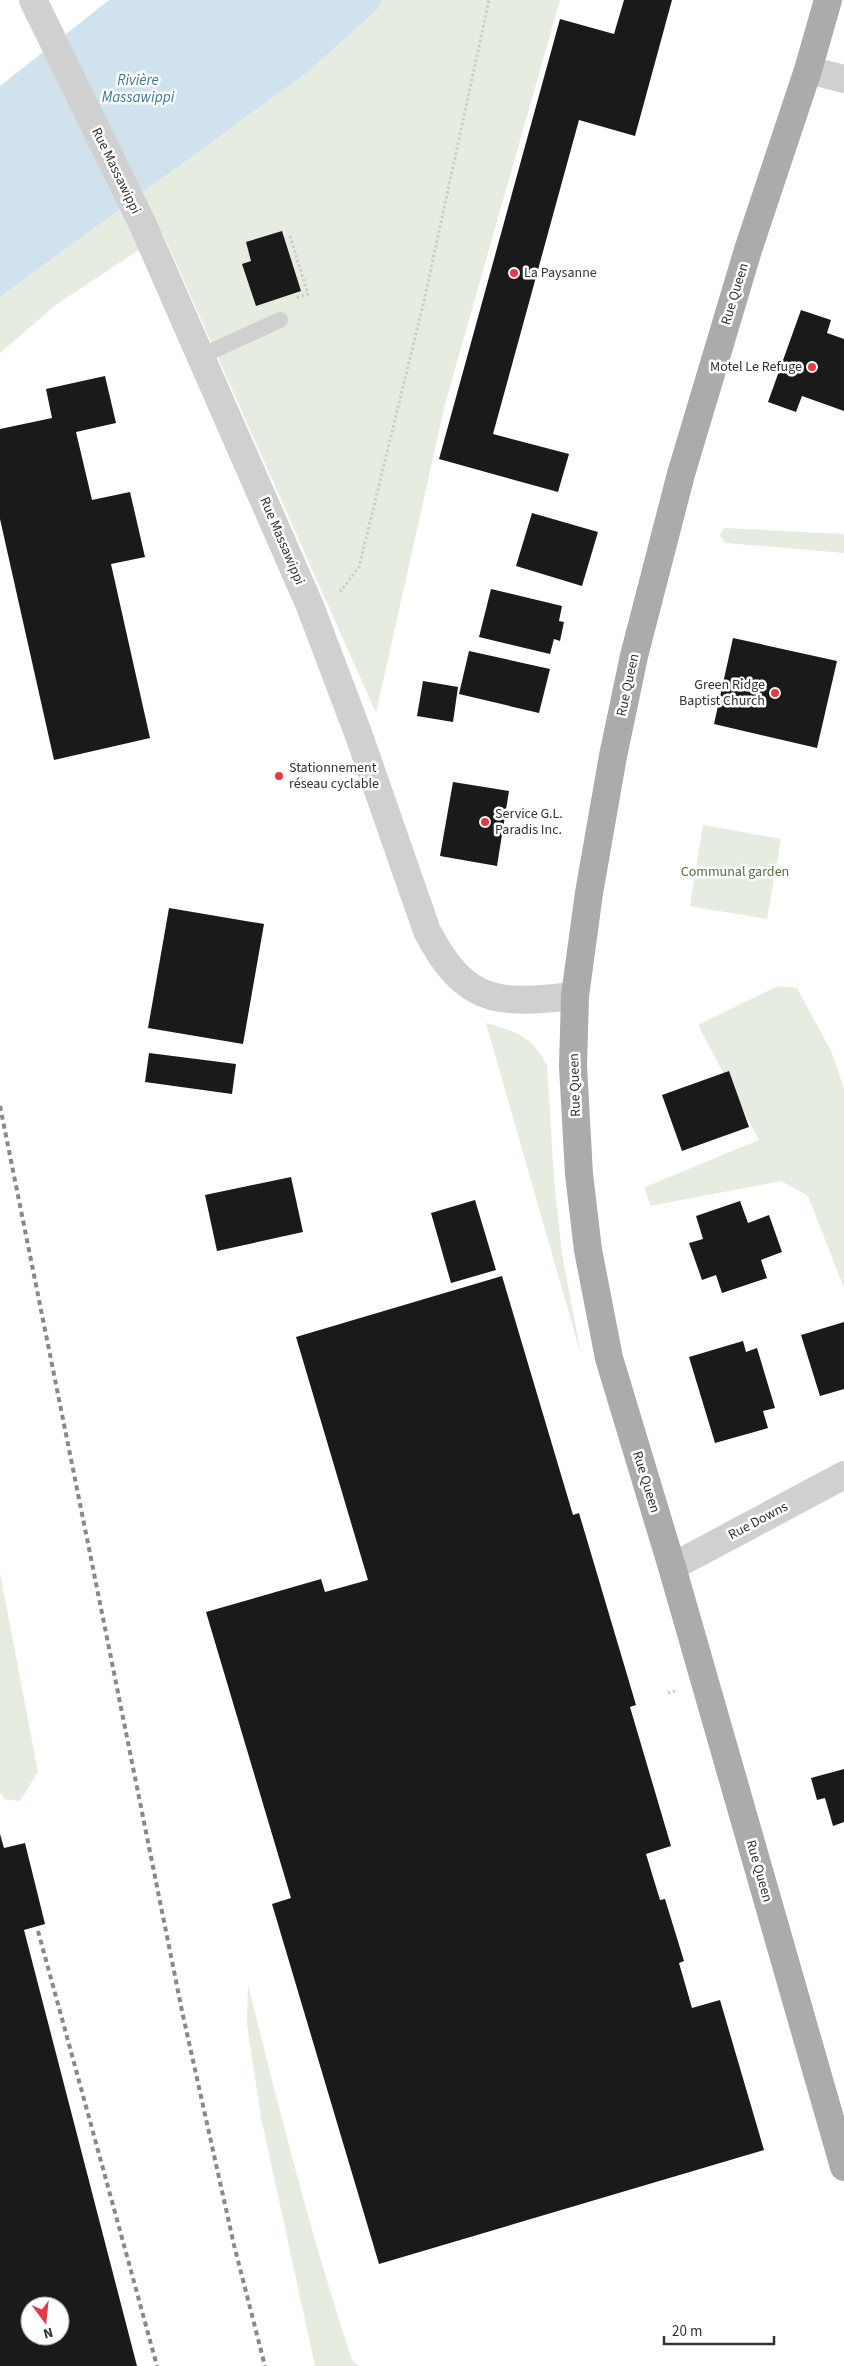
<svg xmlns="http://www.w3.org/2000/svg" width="844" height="2366" viewBox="0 0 844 2366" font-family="'Source Sans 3',sans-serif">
<rect width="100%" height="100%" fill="#fff"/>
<path fill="#e6ecdf" d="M 382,0 L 560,0 L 445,404 L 376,713 L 163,234 L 57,304 L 0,353 L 0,297 L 309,71 L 378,9 Z
M 724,528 L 844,534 L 844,553 L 725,543 L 720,535 Z
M 703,825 L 781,839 L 767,919 L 690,906 Z
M 778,986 L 797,988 L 831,1051 L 844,1088 L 844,1288 L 808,1196 L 781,1181 L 650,1206 L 645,1187 L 759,1140 L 698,1025 Z
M 486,1023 C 518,1033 530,1034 547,1065 L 554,1180 L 562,1254 L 581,1355 Z
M 0,1573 L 38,1772 L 20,1801 L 5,1799 L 0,1793 Z
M 248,1984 C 279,2110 311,2236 352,2360 L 359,2366 L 315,2366 L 261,2117 L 247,2025 Z"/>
<path fill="#cfe2ee" d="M 109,0 L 382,0 L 378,9 L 309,71 L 0,297 L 0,86 Z"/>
<path fill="#1a1a1a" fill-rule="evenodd" d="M 624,0 L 672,0 L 635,136 L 579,120 L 493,434 L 569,454 L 558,492 L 439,459 L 560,19 L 614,34 Z
M 282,231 L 301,291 L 256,306 L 242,264 L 251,261 L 246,242 Z
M 801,310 L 831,320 L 827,333 L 844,339 L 844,411 L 802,396 L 796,412 L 768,402 Z
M 105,376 L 116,423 L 76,432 L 92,500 L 130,492 L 145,557 L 111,564 L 150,738 L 54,760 L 0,519 L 0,429 L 52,418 L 46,389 Z
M 532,513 L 598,532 L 582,586 L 516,566 Z
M 491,589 L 562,606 L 559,621 L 564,622 L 560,641 L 554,639 L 550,654 L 479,637 Z
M 733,638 L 837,661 L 817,748 L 714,724 Z
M 469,651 L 550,669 L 539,713 L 459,694 Z
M 423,681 L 458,687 L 453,722 L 417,716 Z
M 453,782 L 509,791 L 497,866 L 440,856 Z
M 169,908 L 264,924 L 243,1044 L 148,1028 Z
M 149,1053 L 236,1064 L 232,1094 L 145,1082 Z
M 729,1071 L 749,1127 L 682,1151 L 662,1095 Z
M 291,1177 L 303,1232 L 217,1251 L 205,1195 Z
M 475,1200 L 496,1270 L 451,1283 L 431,1213 Z
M 740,1201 L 748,1223 L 769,1215 L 782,1252 L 761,1260 L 767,1278 L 722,1293 L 716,1275 L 702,1280 L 689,1243 L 703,1239 L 696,1216 Z
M 502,1276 L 573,1515 L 579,1513 L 636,1705 L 630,1707 L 671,1846 L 646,1854 L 660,1900 L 665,1899 L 684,1961 L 679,1963 L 692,2008 L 720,2000 L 764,2150 L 379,2264 L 272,1904 L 291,1898 L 206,1612 L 321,1579 L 325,1592 L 368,1580 L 296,1337 Z
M 844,1322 L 844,1389 L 820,1396 L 801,1335 Z
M 743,1341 L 746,1352 L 757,1348 L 775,1408 L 763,1411 L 768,1428 L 715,1443 L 689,1357 Z
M 844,1769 L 844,1822 L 833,1826 L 825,1798 L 817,1800 L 811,1778 Z
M 0,1834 L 4,1848 L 25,1843 L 45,1924 L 24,1930 L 137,2366 L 0,2366 ZM 30,2306 L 60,2306 L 60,2336 L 30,2336 Z"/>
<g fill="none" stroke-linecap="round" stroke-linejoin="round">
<path stroke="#cdcdcd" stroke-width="3" stroke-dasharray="2.5 2.5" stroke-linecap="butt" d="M 290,236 L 308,294 L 295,298
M 340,592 L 359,567 L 424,301 L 489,0
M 668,1693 L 675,1691"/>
<path stroke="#d0d0d0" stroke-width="16" d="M 201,356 L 280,320"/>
<path stroke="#d0d0d0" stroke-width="28" d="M 808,70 L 844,79
M 672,1567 L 844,1475"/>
<path stroke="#d0d0d0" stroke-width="28" d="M 33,0 L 143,225 L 310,606 L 358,733 L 427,931 C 466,1006 499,1004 575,996"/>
<path stroke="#ababab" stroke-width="28" d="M 828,0 L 808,70 L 748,250 L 681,474 L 634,656 L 613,756 L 589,893 L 575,996 L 573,1066 L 579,1174 L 588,1250 L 609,1358 L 672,1567 L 844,2167"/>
<path stroke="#888" stroke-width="4" stroke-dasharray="5 4" stroke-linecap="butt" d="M 0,1106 L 182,2011 L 234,2245 L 265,2366
M 38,1931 L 157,2366"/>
</g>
<g fill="#e63946" stroke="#fff" stroke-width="2">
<circle cx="514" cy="273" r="5"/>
<circle cx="812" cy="367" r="5"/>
<circle cx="775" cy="693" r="5"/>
<circle cx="279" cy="776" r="5"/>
<circle cx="485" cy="822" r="5"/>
</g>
<g text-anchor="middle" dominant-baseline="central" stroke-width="5" stroke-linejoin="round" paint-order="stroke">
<g font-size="14" fill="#333" stroke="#fff">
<text transform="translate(116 171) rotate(64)">Rue Massawippi</text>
<text transform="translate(735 294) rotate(-73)">Rue Queen</text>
<text transform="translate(282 541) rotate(67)">Rue Massawippi</text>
<text transform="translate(628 685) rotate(-78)">Rue Queen</text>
<text transform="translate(575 1085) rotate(-92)">Rue Queen</text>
<text transform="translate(646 1482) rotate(73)">Rue Queen</text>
<text transform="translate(758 1521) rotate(-28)">Rue Downs</text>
<text transform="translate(759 1871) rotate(74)">Rue Queen</text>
</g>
<g font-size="14" fill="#333" stroke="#fff" text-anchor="start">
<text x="524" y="273">La Paysanne</text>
<text x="802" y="367" text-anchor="end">Motel Le Refuge</text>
<text x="765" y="685" text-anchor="end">Green Ridge<tspan x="765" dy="16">Baptist Church</tspan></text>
<text x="289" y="768">Stationnement<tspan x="289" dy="16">réseau cyclable</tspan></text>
<text x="495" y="814">Service G.L.<tspan x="495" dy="16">Paradis Inc.</tspan></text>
</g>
<g font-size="14" fill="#56703f" stroke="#fff">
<text x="735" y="872">Communal garden</text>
</g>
<g font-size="15" font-style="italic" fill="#3f7597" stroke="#fff">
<text x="138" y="80">Rivière<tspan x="138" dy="17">Massawippi</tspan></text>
</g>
</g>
<g transform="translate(45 2321) rotate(165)"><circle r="24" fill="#ffffff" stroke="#adadad"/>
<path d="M0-4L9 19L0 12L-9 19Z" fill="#e63946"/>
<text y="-8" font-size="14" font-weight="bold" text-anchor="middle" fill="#333333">N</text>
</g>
<path d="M664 2336v8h110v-8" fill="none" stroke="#333333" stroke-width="2.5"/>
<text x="672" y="2336" font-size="15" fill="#333333" stroke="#ffffff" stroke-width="4" paint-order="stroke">20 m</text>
</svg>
